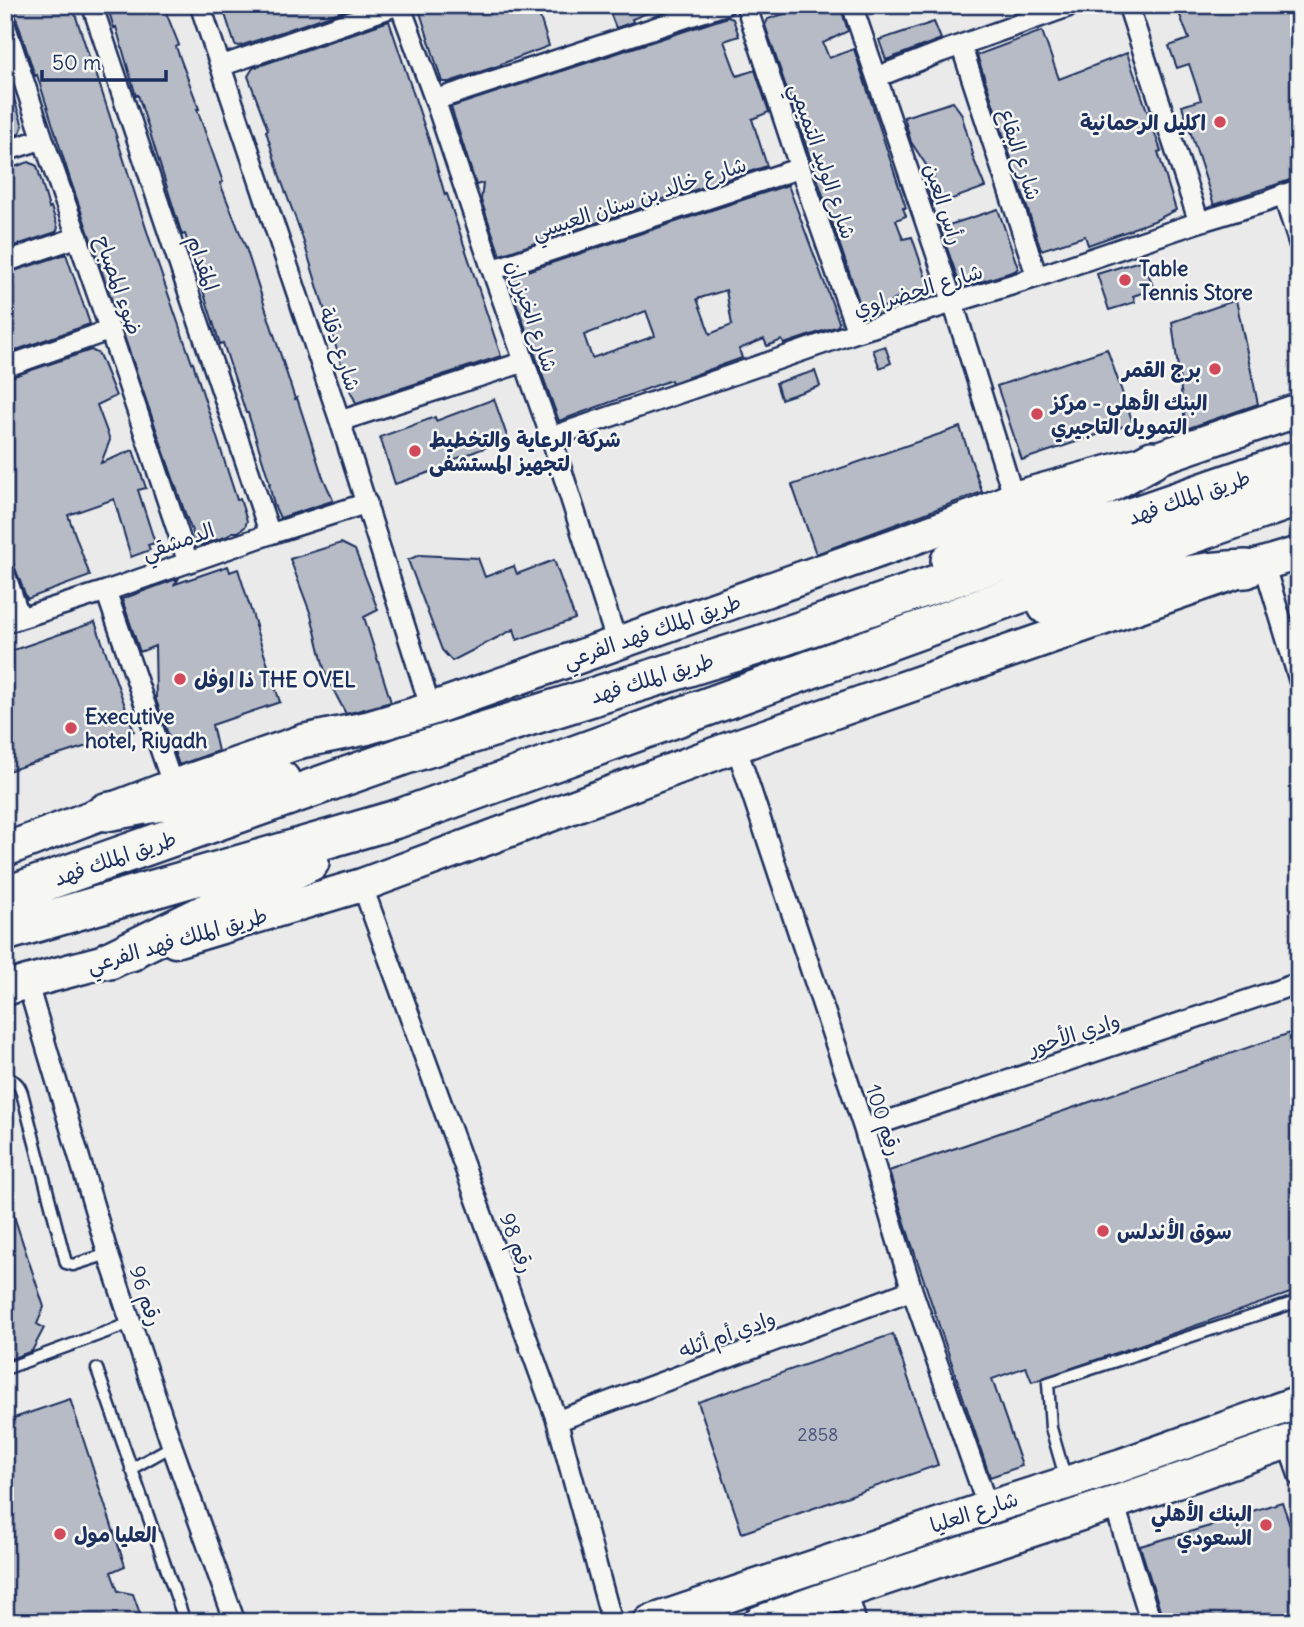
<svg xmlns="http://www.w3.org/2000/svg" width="1304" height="1627" viewBox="0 0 1304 1627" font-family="Delius,'Playpen Sans Arabic',sans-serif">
<rect width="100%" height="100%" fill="#e9eae9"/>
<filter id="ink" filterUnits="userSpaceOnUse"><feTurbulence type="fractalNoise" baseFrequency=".0143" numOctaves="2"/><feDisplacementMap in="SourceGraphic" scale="14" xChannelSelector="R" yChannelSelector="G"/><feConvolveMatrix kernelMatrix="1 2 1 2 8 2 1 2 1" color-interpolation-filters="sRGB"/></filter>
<g filter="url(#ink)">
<path fill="#b6bbc6" stroke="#1b2f5e" stroke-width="2" fill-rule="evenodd" d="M 14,5 L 72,5 L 91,62 L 92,61 L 155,256 L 192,363 L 193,363 L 237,500 L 240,499 L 247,521 L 245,527 L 238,532 L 232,532 L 228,536 L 201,545 L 196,541 L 186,516 L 70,179 L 37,75 L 35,76 L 14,11 L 16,10 Z
M 107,5 L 163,5 L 179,45 L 176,47 L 199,109 L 197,109 L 223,182 L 220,183 L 246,248 L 295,399 L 297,398 L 322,475 L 333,500 L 332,501 L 280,518 L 274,505 L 269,484 L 270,484 L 248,413 L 246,413 L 223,343 L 220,344 L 185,234 L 182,235 L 138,95 L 136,96 L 116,27 L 114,28 Z
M 222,5 L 360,5 L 240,46 L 235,45 Z
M 432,5 L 567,5 L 568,8 L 540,17 L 549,46 L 501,64 L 501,65 L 449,82 L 442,82 L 419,9 Z
M 607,5 L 664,5 L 665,6 L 632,19 L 633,22 L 616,28 Z
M 812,5 L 840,5 L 848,31 L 823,43 L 829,58 L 854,49 L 906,208 L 903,208 L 906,216 L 896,220 L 903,239 L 912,237 L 932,296 L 900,306 L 897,298 L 878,311 L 864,316 L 765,25 L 768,19 Z
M 1176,5 L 1296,5 L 1299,12 L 1299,177 L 1214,205 L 1182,106 L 1201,100 L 1189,64 L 1177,68 L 1169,46 L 1189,39 Z
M 728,17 L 733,19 L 739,36 L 724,41 L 737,76 L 755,70 L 769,112 L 752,119 L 767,166 L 671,198 L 670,196 L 653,204 L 500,255 L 481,200 L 483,183 L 476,185 L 451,107 Z
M 389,21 L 429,140 L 445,195 L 447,194 L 501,356 L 356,403 L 348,386 L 301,233 L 281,180 L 266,131 L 268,130 L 248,76 L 253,68 Z
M 934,22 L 941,39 L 886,60 L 879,40 Z
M 1042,31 L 1059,79 L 1127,53 L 1161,151 L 1158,152 L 1176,210 L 1154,221 L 1131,229 L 1131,230 L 1088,245 L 1085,236 L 1041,250 L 977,55 Z
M 8,81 L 23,126 L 19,134 L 5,138 L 5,82 Z
M 953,102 L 961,113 L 973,154 L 972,155 L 985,187 L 933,206 L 926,180 L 934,177 L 911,142 L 904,117 Z
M 29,162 L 37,166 L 49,208 L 51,207 L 58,228 L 56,232 L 5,249 L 5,170 Z
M 788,185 L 839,322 L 838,326 L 784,344 L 782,340 L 767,346 L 764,339 L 739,349 L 742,358 L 672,383 L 671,380 L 559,421 L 508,280 L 512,276 ZM 726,290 L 732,325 L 710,334 L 697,299 ZM 646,311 L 655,336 L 592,358 L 584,335 Z
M 998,209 L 1018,268 L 1015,271 L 961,288 L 940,228 Z
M 66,254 L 90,324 L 5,354 L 5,274 Z
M 1143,260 L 1154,289 L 1133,296 L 1135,302 L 1109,310 L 1097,274 Z
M 1236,300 L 1258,404 L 1186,429 L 1172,322 Z
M 885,346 L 891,363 L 880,368 L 873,350 Z
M 1107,349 L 1133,423 L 1022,460 L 997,386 Z
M 91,350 L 99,354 L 116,396 L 97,405 L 110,440 L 101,463 L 133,450 L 146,488 L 138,490 L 155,543 L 148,545 L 150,550 L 131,557 L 114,499 L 68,515 L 90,576 L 27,599 L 5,542 L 5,379 Z
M 815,371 L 820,386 L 781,399 L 776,383 Z
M 494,399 L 508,439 L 450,461 L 451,465 L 395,484 L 380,437 L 435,417 L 436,421 Z
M 960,427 L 982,492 L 816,554 L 792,485 Z
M 341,543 L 355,550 L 378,610 L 364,617 L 391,702 L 346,714 L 326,676 L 311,615 L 290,559 Z
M 419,555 L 478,558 L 485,577 L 514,566 L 517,574 L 554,560 L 575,619 L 517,640 L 514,629 L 452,661 L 442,650 L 408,560 Z
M 228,566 L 230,572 L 238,569 L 256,626 L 255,626 L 280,702 L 212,725 L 218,751 L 179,765 L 156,700 L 155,646 L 140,652 L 122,599 L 179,578 L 175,584 Z
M 95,622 L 134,731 L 5,772 L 5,653 Z
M 1299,1030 L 1299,1290 L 1032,1382 L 1026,1367 L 992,1379 L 1022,1466 L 990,1477 L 910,1239 L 889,1171 Z
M 5,1198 L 8,1198 L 44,1307 L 37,1324 L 44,1328 L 32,1351 L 5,1361 Z
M 893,1334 L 938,1465 L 742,1533 L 698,1402 Z
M 70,1399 L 125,1566 L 111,1572 L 118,1591 L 133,1594 L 143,1622 L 5,1622 L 5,1421 Z
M 1282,1502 L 1299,1551 L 1299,1611 L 1266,1622 L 1164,1622 L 1140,1546 L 1217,1524 L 1216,1522 Z"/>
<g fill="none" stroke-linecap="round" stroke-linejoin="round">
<g stroke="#1b2f5e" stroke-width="15">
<path id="lane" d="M 5,1078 C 15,1080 19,1084 22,1093 L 66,1263 L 73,1265 L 108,1254
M 5,1369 L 131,1323
M 97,1369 L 185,1622
M 131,1469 L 172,1446
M 1066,1480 L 1051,1428 L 1048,1383 L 1299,1301"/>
</g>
<g stroke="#1b2f5e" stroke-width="24">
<path id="street" d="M 92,5 L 270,534
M 200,5 L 340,421 L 431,709
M 400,5 L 435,100 L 492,270 L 551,437 L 617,643
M 746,5 L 800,168 L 857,332
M 852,5 L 953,303 L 1014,498
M 1128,5 L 1199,222
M 5,25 L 43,139 L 110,330 L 188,562
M 961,45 L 1037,277
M 221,66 L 398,5
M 877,77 L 941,52 L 1073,5
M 435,100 L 724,5
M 5,151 L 43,139
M 1283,194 L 1299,243
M 5,262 L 78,237
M 492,270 L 800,168
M 5,367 L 110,330
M 340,421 L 524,362
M 551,437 L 857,332 L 1037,277 L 1199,222 L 1265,202 L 1299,189
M 1264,564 L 1299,680
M 5,574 L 20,618
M 106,591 L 173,786
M 5,623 L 106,591 L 270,534 L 367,503
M 736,746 L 864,1129 L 912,1290 L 988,1508
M 362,885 L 557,1421 L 612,1622
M 27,982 L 108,1254 L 172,1446 L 235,1622
M 864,1129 L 1299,983
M 557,1421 L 912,1290
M 1287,1442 L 1299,1476
M 1114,1503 L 1151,1622
M 847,1591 L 856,1622"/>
</g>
<g stroke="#1b2f5e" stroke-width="37">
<path id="primary" d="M 5,850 L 173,786 L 303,741 L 367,728 L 431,709 L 895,545 L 979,514 L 1014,498 L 1152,460 L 1299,410
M 175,941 L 362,885 L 736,746 L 1246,569 L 1299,553
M 5,989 L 27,982 L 132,954
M 650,1622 L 988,1508 L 1122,1465 L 1299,1402
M 760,1622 L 847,1591 L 1114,1503 L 1299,1438"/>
</g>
<g stroke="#1b2f5e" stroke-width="42">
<path id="highway" d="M 950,561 L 1007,529 L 1103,487 L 1152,460
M 1047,606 C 1112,592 1179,571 1246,569
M 106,812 L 281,780
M 5,896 L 406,755 L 756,646 L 1299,459
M 5,932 L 397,819 L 989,605 L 1299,497
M 110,960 L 310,862"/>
</g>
<use href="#lane" stroke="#f6f6f2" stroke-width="10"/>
<use href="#street" stroke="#f6f6f2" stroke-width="19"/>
<use href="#primary" stroke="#f6f6f2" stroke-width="32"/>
<use href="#highway" stroke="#f6f6f2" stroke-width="37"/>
</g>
</g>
<g fill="#d1495b" stroke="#f6f6f2" stroke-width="2.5">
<circle cx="1220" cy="122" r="7"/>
<circle cx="1125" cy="280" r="7"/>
<circle cx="1215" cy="369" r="7"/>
<circle cx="1037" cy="414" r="7"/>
<circle cx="415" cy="451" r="7"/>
<circle cx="180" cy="679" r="7"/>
<circle cx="71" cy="728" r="7"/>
<circle cx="1103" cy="1231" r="7"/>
<circle cx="1266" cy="1525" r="7"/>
<circle cx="60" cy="1534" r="7"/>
</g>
<g text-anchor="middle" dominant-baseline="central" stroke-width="5" stroke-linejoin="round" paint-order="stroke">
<g font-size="18" fill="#425278">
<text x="818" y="1434">2858</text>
</g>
<g font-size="21" font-weight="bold" fill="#1b2f5e" stroke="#f6f6f2" text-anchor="start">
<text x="1206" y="122" text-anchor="end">اكليل الرحمانية</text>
<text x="1139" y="268">Table<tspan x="1139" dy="24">Tennis Store</tspan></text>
<text x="1201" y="369" text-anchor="end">برج القمر</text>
<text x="1051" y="402">البنك الأهلي - مركز<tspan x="1051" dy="24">التمويل التاجيري</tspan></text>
<text x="429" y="439">شركة الرعاية والتخطيط<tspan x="429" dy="24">لتجهيز المستشفى</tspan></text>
<text x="194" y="679">ذا اوفل THE OVEL</text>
<text x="85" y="716">Executive<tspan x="85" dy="24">hotel, Riyadh</tspan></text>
<text x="1117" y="1231">سوق الأندلس</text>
<text x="1252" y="1513" text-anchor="end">البنك الأهلي<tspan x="1252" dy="24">السعودي</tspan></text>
<text x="74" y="1534">العليا مول</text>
</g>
<g font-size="21" fill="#1b2f5e" stroke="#f6f6f2">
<text transform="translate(1020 154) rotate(72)">شارع البقاع</text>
<text transform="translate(823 161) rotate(71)">شارع الوليد التميمي</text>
<text transform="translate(639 198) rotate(-18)">شارع خالد بن سنان العبسي</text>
<text transform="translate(944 204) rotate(72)">رأس العين</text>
<text transform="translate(203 263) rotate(71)">المقدام</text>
<text transform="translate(119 285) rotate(71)">ضوء المصباح</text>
<text transform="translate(918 290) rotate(-17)">شارع الحضراوي</text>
<text transform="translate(532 316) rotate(71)">شارع الخيزران</text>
<text transform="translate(340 349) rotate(71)">شارع دقلة</text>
<text transform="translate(1189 497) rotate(-19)">طريق الملك فهد</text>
<text transform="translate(178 541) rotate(-19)">الدمشقي</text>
<text transform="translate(652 631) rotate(-19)">طريق الملك فهد الفرعي</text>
<text transform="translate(652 678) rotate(-17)">طريق الملك فهد</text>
<text transform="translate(115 858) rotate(-19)">طريق الملك فهد</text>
<text transform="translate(177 940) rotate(-16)">طريق الملك فهد الفرعي</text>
<text transform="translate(1074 1034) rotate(-18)">وادي الأحور</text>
<text transform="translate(884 1120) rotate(72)">رقم 100</text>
<text transform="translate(517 1243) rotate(70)">رقم 98</text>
<text transform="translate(146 1296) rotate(72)">رقم 96</text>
<text transform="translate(727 1334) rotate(-20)">وادي أم أثله</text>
<text transform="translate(974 1512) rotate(-18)">شارع العليا</text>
</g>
</g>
<rect width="1304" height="1627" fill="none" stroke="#f6f6f2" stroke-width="28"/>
<rect x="14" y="14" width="1276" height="1599" fill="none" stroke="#1b2f5e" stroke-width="2.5" filter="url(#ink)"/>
<path d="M42 70v10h124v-10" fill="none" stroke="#1b2f5e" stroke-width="3.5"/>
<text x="52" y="70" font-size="21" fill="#1b2f5e" stroke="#f6f6f2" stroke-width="5" paint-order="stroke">50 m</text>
</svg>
